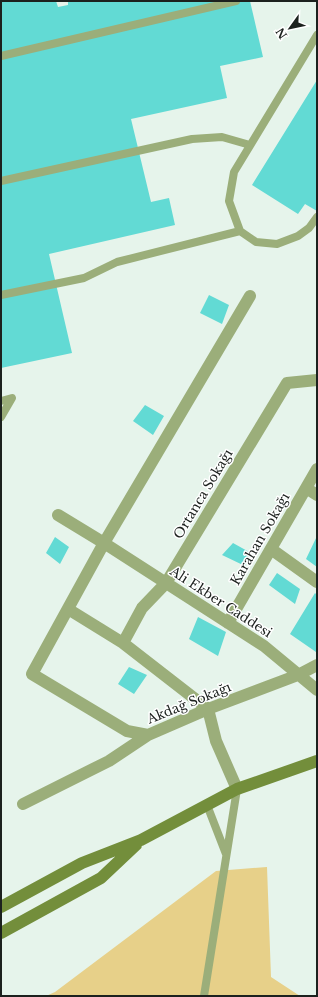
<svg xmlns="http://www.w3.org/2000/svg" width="318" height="997" viewBox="0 0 318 997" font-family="'Libre Baskerville',serif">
<rect width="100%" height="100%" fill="#e6f4eb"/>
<path fill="#e7d089" d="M 267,867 L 271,977 L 300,996 L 46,996 L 55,992 L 216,871 Z"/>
<path fill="#62dad4" d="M 1,1 L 56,1 L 58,7 L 68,5 L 68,1 L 250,1 L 263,57 L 220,66 L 227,98 L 131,119 L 151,202 L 169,198 L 175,225 L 49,254 L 72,353 L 1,368 Z
M 317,80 L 317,211 L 305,204 L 298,214 L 252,185 Z
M 209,295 L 229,305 L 222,324 L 200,313 Z
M 145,405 L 164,416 L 153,435 L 133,421 Z
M 317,536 L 317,567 L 306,559 Z
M 55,537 L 69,547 L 60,564 L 46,553 Z
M 233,543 L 251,553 L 245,566 L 222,555 Z
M 277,573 L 300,589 L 295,604 L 269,585 Z
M 315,593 L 317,595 L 316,652 L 290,634 Z
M 198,617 L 226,632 L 218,656 L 189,639 Z
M 129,667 L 147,675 L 134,694 L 118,684 Z"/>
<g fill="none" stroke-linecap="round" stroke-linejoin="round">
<path stroke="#9bae7a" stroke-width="8" d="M 317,35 L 234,172 L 229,201 L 240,231 L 256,242 L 277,244 L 298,236 L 309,228 L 317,217
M 1,56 L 236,1
M 1,181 L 192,139 L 222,137 L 250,145
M 1,295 L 84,278 L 117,262 L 240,231
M 1,401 L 12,398 L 1,417
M 207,805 L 226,854
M 204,996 L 237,789"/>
<path stroke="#9bae7a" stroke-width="12" d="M 250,296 L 104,543 L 32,674 L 127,731 L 148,735 L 208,709 L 298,675 L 317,665
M 306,488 L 317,495
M 58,515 L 104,543 L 264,646 L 317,690
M 271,549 L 317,582
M 68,609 L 123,643 L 208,709 L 216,741 L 237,789
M 228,623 L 317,469
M 123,643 L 142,608 L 166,583 L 287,383 L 317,380
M 23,804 L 109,761 L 148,735"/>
<path stroke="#738e3b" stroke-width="12" d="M 1,907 L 82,863 L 141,840 L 237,789 L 317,761
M 1,933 L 101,878 L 136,845"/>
</g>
<g text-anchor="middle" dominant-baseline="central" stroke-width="3" stroke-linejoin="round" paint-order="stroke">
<g font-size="13" fill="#1c211e" stroke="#fff">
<text transform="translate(203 494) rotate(-59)">Ortanca Sokağı</text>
<text transform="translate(260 539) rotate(-60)">Karahan Sokağı</text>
<text transform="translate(221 602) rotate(33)">Ali Ekber Caddesi</text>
<text transform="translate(189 703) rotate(-22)">Akdağ Sokağı</text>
</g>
</g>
<rect width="318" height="997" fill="none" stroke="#1c211e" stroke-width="4"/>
<g transform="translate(290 28) rotate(237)" stroke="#ffffff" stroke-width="3" paint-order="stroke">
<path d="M0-3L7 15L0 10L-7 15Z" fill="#1c211e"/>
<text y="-6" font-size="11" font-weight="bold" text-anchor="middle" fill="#1c211e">N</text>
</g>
</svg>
